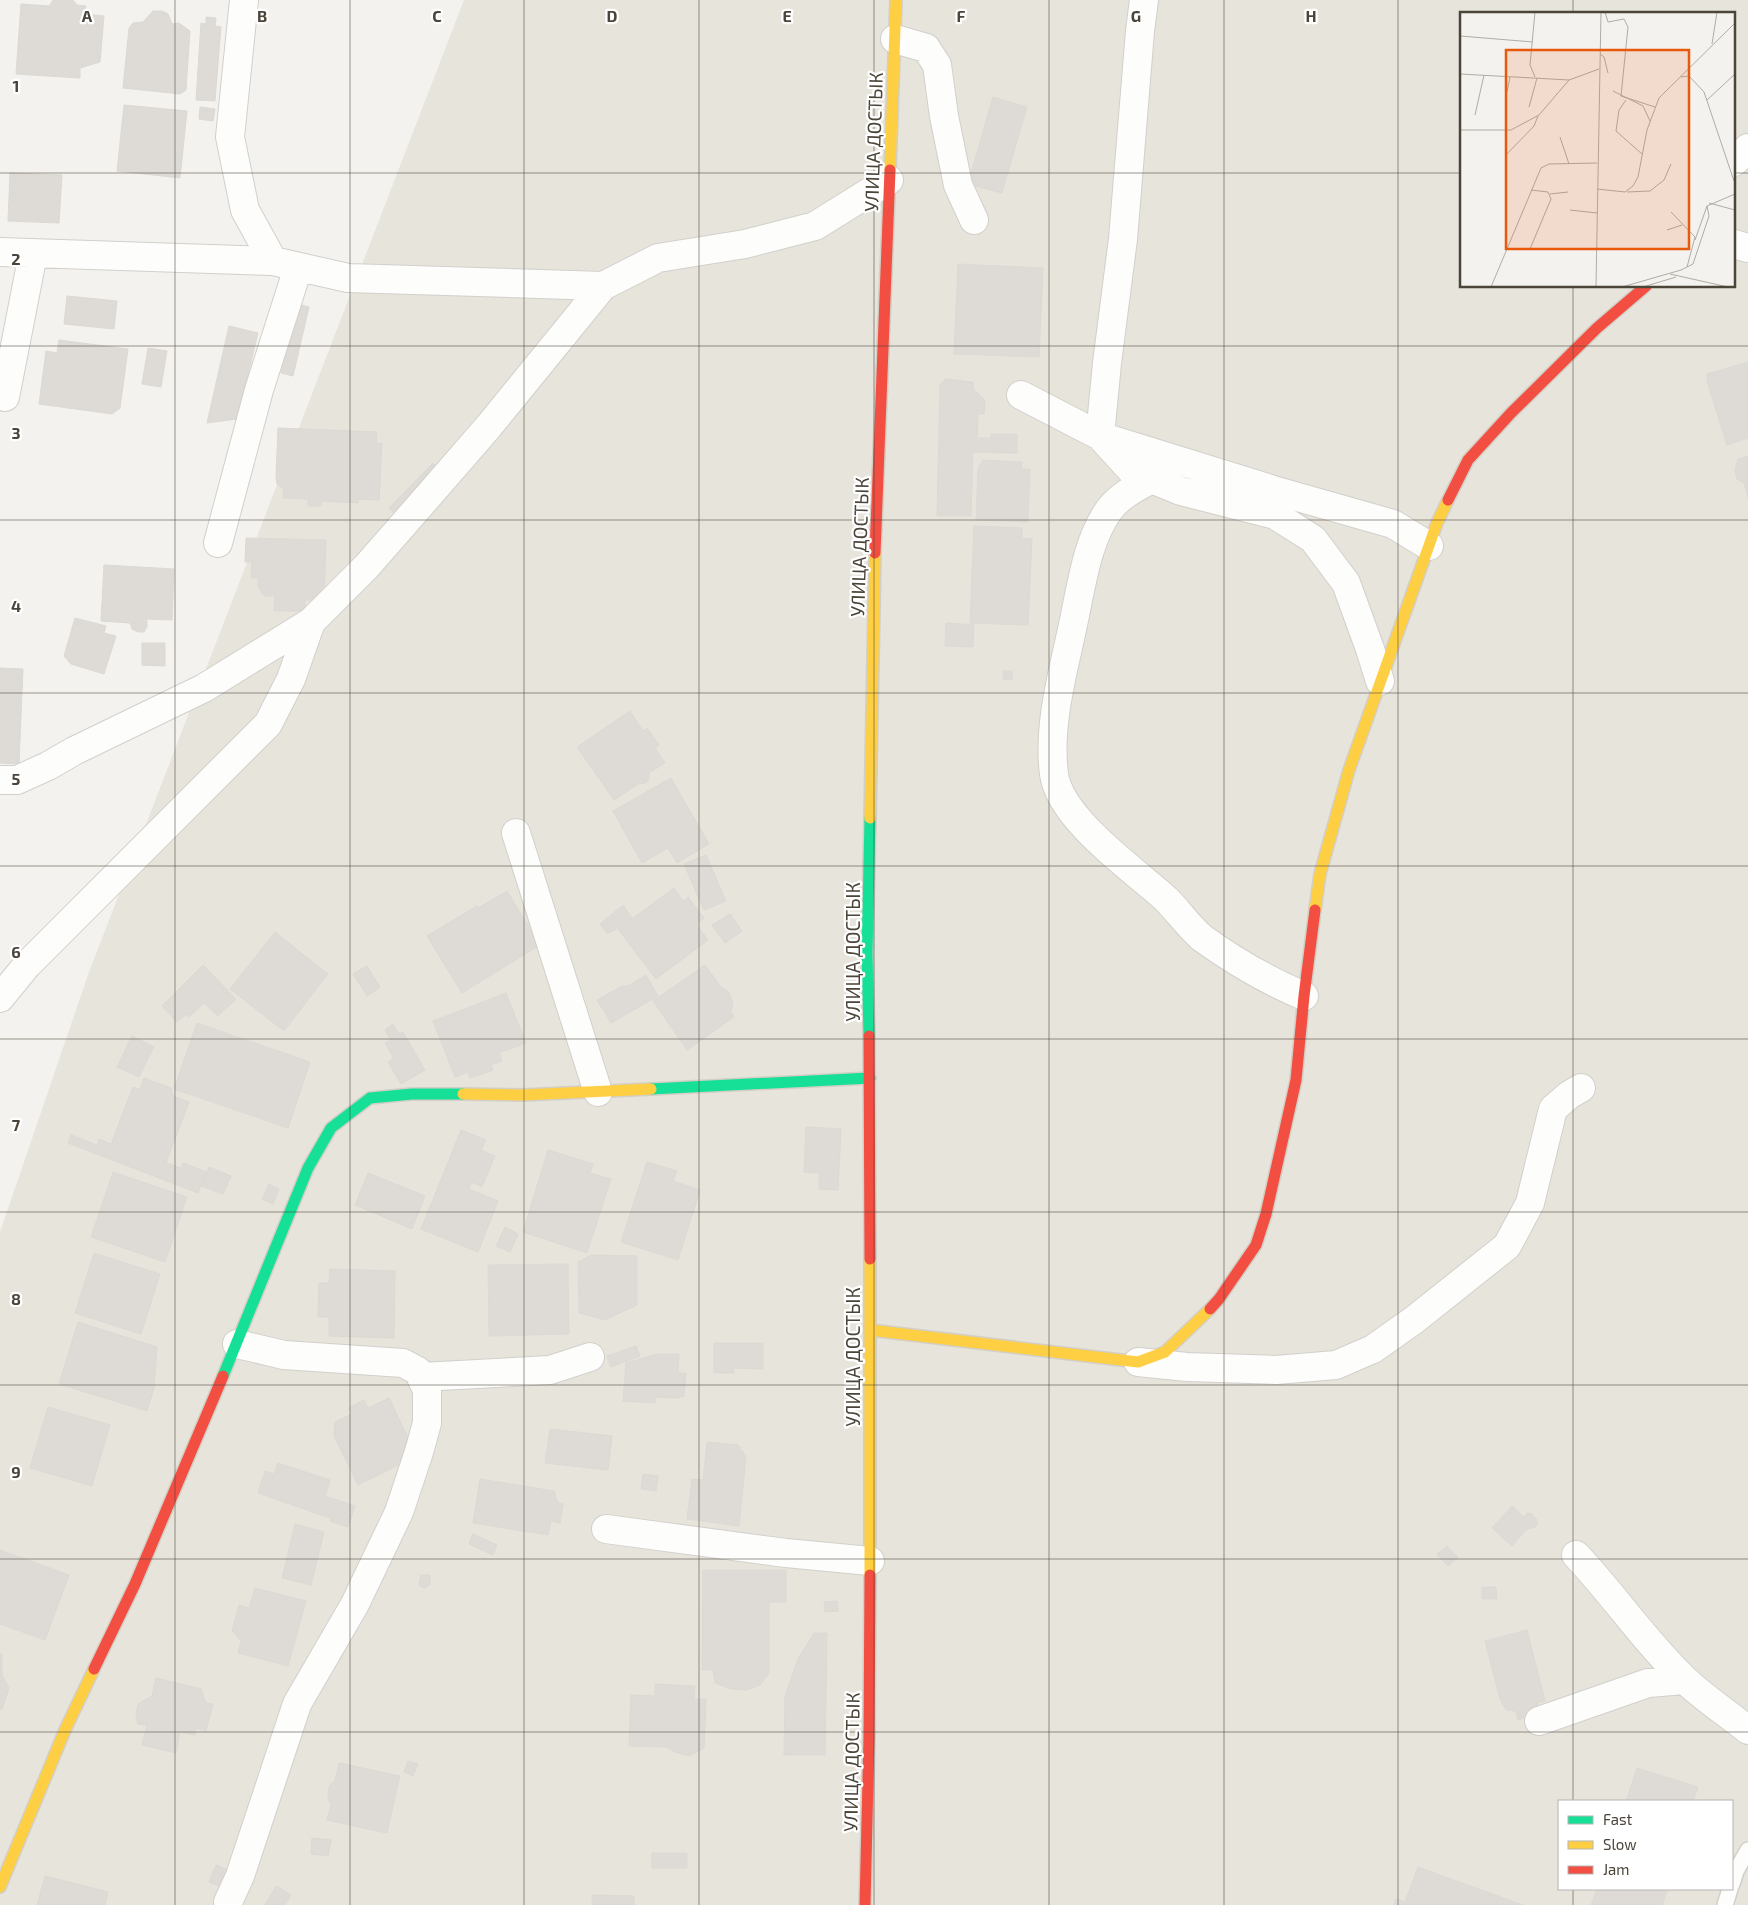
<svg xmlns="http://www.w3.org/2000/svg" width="1748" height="1905" viewBox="0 0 1748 1905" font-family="'Exo 2',sans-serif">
<rect width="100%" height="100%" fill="#f4f2ee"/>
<path fill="#e7e4dc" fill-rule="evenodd" d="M 464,0 L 1748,0 L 1748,1905 L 0,1905 L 0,1232 L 89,972 ZM 1462,14 L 1734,14 L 1734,286 L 1462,286 ZM 1559,1801 L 1732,1801 L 1732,1889 L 1559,1889 Z"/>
<path fill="#dedbd6" stroke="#dcd9d4" d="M 53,0 L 73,0 L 77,5 L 86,6 L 85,14 L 104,16 L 100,62 L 80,68 L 80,78 L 16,74 L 21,4 L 49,6 Z
M 153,11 L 162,11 L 168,14 L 172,24 L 179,23 L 190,31 L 186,90 L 180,94 L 123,88 L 129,28 L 133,23 L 143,22 Z
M 206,17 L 216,18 L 215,26 L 221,27 L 215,101 L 196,100 L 201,23 L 206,24 Z
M 993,97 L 1027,107 L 1002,193 L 968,184 Z
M 124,105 L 187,111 L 180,178 L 117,171 Z
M 200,107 L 215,109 L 213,121 L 199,119 Z
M 10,173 L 62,175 L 59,223 L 8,221 Z
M 958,264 L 1043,268 L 1039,357 L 954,354 Z
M 67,296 L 117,301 L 114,329 L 64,324 Z
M 297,304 L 309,307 L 293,376 L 281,373 Z
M 229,326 L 258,333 L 237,419 L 207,423 Z
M 59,340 L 128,349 L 120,408 L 112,414 L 39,404 L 46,351 L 57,353 Z
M 148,348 L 167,351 L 161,387 L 142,384 Z
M 1748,362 L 1748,438 L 1727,445 L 1707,381 L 1707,374 Z
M 945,379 L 973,382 L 974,390 L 985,400 L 984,414 L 978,414 L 977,438 L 991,438 L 991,434 L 1017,434 L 1017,453 L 973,452 L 971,516 L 937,516 L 940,385 Z
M 278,428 L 377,432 L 376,443 L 382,443 L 379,500 L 358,499 L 358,503 L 321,501 L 321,506 L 308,506 L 308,499 L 283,498 L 284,489 L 277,484 L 276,476 Z
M 1748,456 L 1748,498 L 1744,483 L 1737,479 L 1735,470 L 1738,459 Z
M 983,460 L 1022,462 L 1021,469 L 1030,469 L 1028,522 L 976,520 L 978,469 Z
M 433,463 L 441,471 L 397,516 L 389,508 Z
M 974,526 L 1022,528 L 1022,538 L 1032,539 L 1028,625 L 970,623 Z
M 246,538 L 326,540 L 324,601 L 305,600 L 305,611 L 274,611 L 275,596 L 264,596 L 258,586 L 258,578 L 251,578 L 252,562 L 245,562 Z
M 104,565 L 174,569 L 172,620 L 147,619 L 147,627 L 144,632 L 138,632 L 132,629 L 130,623 L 101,621 Z
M 75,618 L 106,626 L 104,633 L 116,636 L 104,674 L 71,664 L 64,656 Z
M 946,623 L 974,625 L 973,647 L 945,646 Z
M 142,643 L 165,643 L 165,666 L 142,665 Z
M 0,668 L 23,669 L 19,764 L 0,763 Z
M 1003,671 L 1012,671 L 1012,680 L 1003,679 Z
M 630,711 L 643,731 L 647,728 L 659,745 L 655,748 L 665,763 L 649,773 L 649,780 L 645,783 L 638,784 L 614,800 L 577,747 Z
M 671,778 L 709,844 L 677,863 L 668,848 L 642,863 L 613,811 Z
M 706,855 L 726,901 L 704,910 L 684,864 Z
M 674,888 L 683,901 L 688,897 L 704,918 L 696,924 L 708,940 L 656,979 L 618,929 Z
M 507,891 L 540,945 L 462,993 L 427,936 L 477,906 L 478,908 Z
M 623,905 L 632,918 L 613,931 L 607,933 L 600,924 Z
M 730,914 L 742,931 L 725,943 L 712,925 Z
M 275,932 L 328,974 L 284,1031 L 230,989 Z
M 203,965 L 236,999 L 218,1016 L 204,1003 L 189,1017 L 186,1014 L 177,1022 L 162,1006 Z
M 705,965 L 721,987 L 729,992 L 733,1004 L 731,1012 L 734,1017 L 687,1050 L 653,1001 Z
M 367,966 L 380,987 L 367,996 L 353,974 Z
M 646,975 L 658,996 L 611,1023 L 597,1000 L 622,986 L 628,986 Z
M 506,993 L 526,1043 L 499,1053 L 502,1061 L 491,1065 L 493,1070 L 470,1078 L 468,1072 L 455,1077 L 433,1021 Z
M 197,1023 L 310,1062 L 288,1128 L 174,1089 Z
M 393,1024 L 399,1034 L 403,1032 L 425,1070 L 401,1084 L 388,1062 L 394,1058 L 385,1043 L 391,1040 L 385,1030 Z
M 132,1036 L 154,1047 L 139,1077 L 117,1067 Z
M 144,1078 L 171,1088 L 173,1096 L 189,1102 L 166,1163 L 181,1168 L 183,1163 L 206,1172 L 198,1193 L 68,1143 L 71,1135 L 97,1145 L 99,1139 L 111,1144 L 133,1087 L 140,1090 Z
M 806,1127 L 841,1129 L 838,1190 L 819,1189 L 819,1173 L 804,1172 Z
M 461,1130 L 486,1140 L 481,1150 L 495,1156 L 482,1187 L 472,1182 L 469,1189 L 498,1201 L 478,1252 L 421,1229 Z
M 548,1150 L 593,1164 L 590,1173 L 611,1179 L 587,1253 L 523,1232 Z
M 647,1162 L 677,1171 L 673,1181 L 700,1190 L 678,1260 L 621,1242 Z
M 209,1167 L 231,1176 L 223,1194 L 201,1186 Z
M 113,1172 L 187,1197 L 165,1262 L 91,1237 Z
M 368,1173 L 425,1196 L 412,1229 L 355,1205 Z
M 269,1184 L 279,1189 L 273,1204 L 262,1199 Z
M 505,1227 L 518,1234 L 510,1252 L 496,1246 Z
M 94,1253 L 160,1274 L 141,1334 L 75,1313 Z
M 591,1255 L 637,1256 L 637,1305 L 605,1320 L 579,1313 L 578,1262 Z
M 568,1264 L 569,1334 L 489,1336 L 488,1265 Z
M 330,1269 L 395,1271 L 394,1338 L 329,1336 L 329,1317 L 318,1317 L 319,1283 L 329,1283 Z
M 78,1322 L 157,1347 L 154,1388 L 147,1411 L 59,1384 Z
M 714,1343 L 763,1343 L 763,1369 L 734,1368 L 734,1373 L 714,1373 Z
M 636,1346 L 640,1356 L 611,1367 L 607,1356 Z
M 657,1354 L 679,1354 L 678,1373 L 686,1373 L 684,1396 L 677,1398 L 656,1397 L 655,1403 L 623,1401 L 626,1363 Z
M 389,1398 L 417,1456 L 358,1485 L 334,1436 L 335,1422 L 352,1414 L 349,1408 L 364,1400 L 368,1408 Z
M 48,1407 L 110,1425 L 92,1486 L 30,1468 Z
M 550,1429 L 612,1436 L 608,1470 L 545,1463 Z
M 707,1442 L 738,1445 L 746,1457 L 739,1526 L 687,1519 L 692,1479 L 703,1480 Z
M 278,1463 L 330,1480 L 325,1496 L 355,1506 L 348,1527 L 330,1521 L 330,1518 L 258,1493 L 265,1471 L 274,1474 Z
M 643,1474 L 658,1476 L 656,1491 L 641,1489 Z
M 480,1479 L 554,1491 L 558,1503 L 563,1504 L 560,1523 L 551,1521 L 548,1535 L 473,1523 Z
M 1512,1506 L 1524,1517 L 1527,1513 L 1532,1514 L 1537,1520 L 1537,1525 L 1535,1527 L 1527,1529 L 1512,1546 L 1492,1528 Z
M 295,1524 L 324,1532 L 311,1585 L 282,1578 Z
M 473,1534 L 497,1545 L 493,1555 L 469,1544 Z
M 1447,1546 L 1458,1557 L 1448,1566 L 1437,1554 Z
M 0,1550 L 69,1575 L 45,1640 L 0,1624 Z
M 703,1570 L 786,1570 L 786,1602 L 769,1602 L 769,1673 L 760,1685 L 747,1690 L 731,1689 L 715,1683 L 713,1670 L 702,1670 Z
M 421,1575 L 430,1575 L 430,1585 L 424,1588 L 420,1586 L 419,1582 Z
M 1482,1587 L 1496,1587 L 1497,1599 L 1482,1599 Z
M 255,1588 L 306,1601 L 288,1666 L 238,1653 L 241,1641 L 232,1631 L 239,1605 L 249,1608 Z
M 837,1601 L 838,1611 L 825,1612 L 824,1602 Z
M 1527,1630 L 1545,1701 L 1537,1703 L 1539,1714 L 1518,1720 L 1516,1711 L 1506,1710 L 1500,1699 L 1485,1641 Z
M 814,1633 L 827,1633 L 825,1755 L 784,1755 L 785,1696 L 798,1659 Z
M 0,1653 L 2,1655 L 2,1675 L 9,1688 L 2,1709 L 0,1709 Z
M 156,1678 L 201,1689 L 206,1703 L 213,1704 L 206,1731 L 196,1728 L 195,1735 L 180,1732 L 176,1753 L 142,1745 L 147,1725 L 138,1724 L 136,1715 L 138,1704 L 152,1696 Z
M 655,1684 L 695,1686 L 694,1699 L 706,1699 L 704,1748 L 689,1756 L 675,1752 L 666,1747 L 629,1746 L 631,1695 L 655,1696 Z
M 408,1761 L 418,1764 L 413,1776 L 404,1772 Z
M 339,1763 L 400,1776 L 387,1833 L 327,1820 L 331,1805 L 328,1799 L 328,1790 L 331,1784 L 335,1781 Z
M 1637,1768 L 1698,1787 L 1693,1801 L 1626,1801 Z
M 312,1838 L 331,1840 L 328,1856 L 311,1854 Z
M 652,1853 L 687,1853 L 687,1868 L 652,1868 Z
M 216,1865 L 228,1870 L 221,1887 L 209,1882 Z
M 1418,1867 L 1523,1905 L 1394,1905 L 1396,1899 L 1405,1902 Z
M 45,1876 L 108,1892 L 105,1905 L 37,1905 Z
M 276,1886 L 291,1895 L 285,1905 L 265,1905 Z
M 1597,1889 L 1668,1889 L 1662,1905 L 1591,1905 Z
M 592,1895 L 634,1896 L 634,1905 L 592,1905 Z"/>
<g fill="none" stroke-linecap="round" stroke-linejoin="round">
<g stroke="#d2d0cb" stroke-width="18">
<path id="lane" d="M 1732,1884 L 1736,1871 L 1748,1850
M 1725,1905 L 1730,1889"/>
</g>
<g stroke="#d2d0cb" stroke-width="30">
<path id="street" d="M 244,0 L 230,137 L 245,210 L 273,261
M 1144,0 L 1140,31 L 1123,239 L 1107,363 L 1100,436 L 1280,492 L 1393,524 L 1429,546
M 895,39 L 926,48 L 937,65 L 944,116 L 958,185 L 974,220
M 1734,162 L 1748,148
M 1734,244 L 1748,248
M 0,252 L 273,261 L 348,278 L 603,286 L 658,258 L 745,244 L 815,226 L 889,180
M 1021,395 L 1100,436 L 1132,471 L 1181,491 L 1275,515 L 1313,539 L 1346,583 L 1370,649 L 1380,681
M 5,397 L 33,254
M 1152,479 C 1137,487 1119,496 1109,510 C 1089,538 1083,576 1076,610 C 1066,663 1047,720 1054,774 C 1060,819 1134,870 1166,899 C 1178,911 1189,927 1202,938 C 1234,961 1268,981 1304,996
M 218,543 L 259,390 L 298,268
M 0,780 L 17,780 L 48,766 L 74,751 L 204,688 L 311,622 L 367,566 L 430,494 L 489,426 L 603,286
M 516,833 L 598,1092
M 0,998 L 27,965 L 268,724 L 291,679 L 311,622
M 1138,1362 L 1187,1367 L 1276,1370 L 1336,1365 L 1373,1349 L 1414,1320 L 1507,1246 L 1530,1203 L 1553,1109 L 1569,1095 L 1581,1088
M 421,1377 L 550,1370 L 590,1357
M 606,1529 L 786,1553 L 870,1561
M 1576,1555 C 1614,1595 1645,1642 1685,1680 C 1704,1698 1727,1713 1748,1730
M 1539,1721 L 1648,1683 L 1685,1680
M 228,1902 L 240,1876 L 297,1704 L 355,1604 L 399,1512 L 419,1452 L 427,1423 L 427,1390 L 418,1371 L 403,1363 L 284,1355 L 237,1344"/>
</g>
<g stroke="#d3cfc5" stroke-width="14">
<path id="fast" d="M 869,1036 L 867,954 L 870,818
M 651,1089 L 870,1078
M 223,1376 L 308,1168 L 331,1128 L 370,1098 L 412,1094 L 463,1094"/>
</g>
<g stroke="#d3cfc5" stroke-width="14">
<path id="slow" d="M 890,170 L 896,0
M 870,818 L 875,553
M 1315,910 L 1320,874 L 1349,770 L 1437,523 L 1448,500
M 463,1094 L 522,1095 L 651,1089
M 870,1330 L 1138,1362 L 1165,1352 L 1210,1309
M 870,1575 L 870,1259
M 0,1887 L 65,1730 L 94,1669"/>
</g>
<g stroke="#d3cfc5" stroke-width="14">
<path id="jam" d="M 1448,500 L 1468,460 L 1511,413 L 1597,328 L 1646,286
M 875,553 L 890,170
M 869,1036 L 870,1259
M 1210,1309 L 1219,1299 L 1256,1245 L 1266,1214 L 1296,1080 L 1304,996 L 1315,910
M 94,1669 L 135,1584 L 223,1376
M 865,1905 L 869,1737 L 870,1575"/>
</g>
<use href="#lane" stroke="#fdfdfc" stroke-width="15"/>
<use href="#street" stroke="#fdfdfc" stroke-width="28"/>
<use href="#fast" stroke="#16e098" stroke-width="11"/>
<use href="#slow" stroke="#ffcf43" stroke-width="11"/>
<use href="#jam" stroke="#f24e42" stroke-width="11"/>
</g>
<path fill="none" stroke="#4b4439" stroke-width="1" stroke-opacity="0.55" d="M 175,0 L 175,1905M 350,0 L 350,1905M 524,0 L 524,1905M 699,0 L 699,1905M 874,0 L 874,1905M 1049,0 L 1049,1905M 1224,0 L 1224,1905M 1398,0 L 1398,1905M 1573,0 L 1573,14M 0,173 L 1462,173M 1734,173 L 1748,173M 1573,286 L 1573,1801M 0,346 L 1748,346M 0,520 L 1748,520M 0,693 L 1748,693M 0,866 L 1748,866M 0,1039 L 1748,1039M 0,1212 L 1748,1212M 0,1385 L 1748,1385M 0,1559 L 1748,1559M 0,1732 L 1748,1732M 1573,1889 L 1573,1905"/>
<g text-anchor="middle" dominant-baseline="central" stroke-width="4.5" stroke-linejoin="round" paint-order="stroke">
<g font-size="19" fill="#4b4439" stroke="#fff">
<text transform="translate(873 142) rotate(-88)">УЛИЦА ДОСТЫК</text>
<text transform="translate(859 547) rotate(-88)">УЛИЦА ДОСТЫК</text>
<text transform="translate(852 952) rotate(-90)">УЛИЦА ДОСТЫК</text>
<text transform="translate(852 1357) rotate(-90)">УЛИЦА ДОСТЫК</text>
<text transform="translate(851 1762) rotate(-89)">УЛИЦА ДОСТЫК</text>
</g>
</g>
<g transform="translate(1460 12)">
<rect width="275" height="275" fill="#f4f2ee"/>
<path fill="none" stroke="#b0aca6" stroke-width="1" d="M 75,0 L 70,53 L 75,65M 145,0 L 148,10 L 164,7 L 168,15 L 161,84 L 195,95M 0,24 L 73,30M 252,32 L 257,0M 140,42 L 144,45 L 148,61M 0,62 L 109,68 L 139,57M 221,65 L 229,64 L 244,80 L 274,169M 153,79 L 183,94 L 190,109M 47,80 L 50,65M 166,88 L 159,98 L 156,119 L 182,142M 247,88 L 275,62M 69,95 L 77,66M 15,103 L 24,63M 0,118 L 51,118 L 79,103 L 109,68M 100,125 L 109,152M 45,144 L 74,114 L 78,104M 137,177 L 165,180 L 173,174 L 178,165 L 187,118 L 199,86 L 275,11M 167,180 L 190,179 L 204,168 L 211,152M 90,182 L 108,180M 249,191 L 275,198M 110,198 L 137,201M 211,200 L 235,225 L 227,255M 207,218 L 222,213M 235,228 L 247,194M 70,237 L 91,187 L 88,180 L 71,178M 210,262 L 268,275M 31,275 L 81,156 L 89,152 L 137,151M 136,275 L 141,0M 162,275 L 221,258 L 233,252 L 249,204 L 247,194 L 275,182M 183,275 L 216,265"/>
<path fill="#e8590c" fill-opacity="0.15" stroke="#e8590c" stroke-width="2.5" d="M 46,38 L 229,38 L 229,237 L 46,237 Z"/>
<rect width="275" height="275" fill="none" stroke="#4b4439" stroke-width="2.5"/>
</g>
<g font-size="16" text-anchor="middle" font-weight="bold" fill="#4b4439" stroke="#fff" stroke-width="4.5" stroke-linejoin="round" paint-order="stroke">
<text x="87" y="22">A</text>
<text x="262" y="22">B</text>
<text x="437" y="22">C</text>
<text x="612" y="22">D</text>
<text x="787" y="22">E</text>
<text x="961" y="22">F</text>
<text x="1136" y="22">G</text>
<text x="1311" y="22">H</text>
<text x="16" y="92">1</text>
<text x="16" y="265">2</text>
<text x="16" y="439">3</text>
<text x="16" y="612">4</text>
<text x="16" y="785">5</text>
<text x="16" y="958">6</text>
<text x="16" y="1131">7</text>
<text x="16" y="1305">8</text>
<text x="16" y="1478">9</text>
</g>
<rect x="1558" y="1800" width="175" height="90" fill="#ffffff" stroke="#b7b4b0"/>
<rect x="1568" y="1816" width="25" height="8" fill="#16e098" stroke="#b7b4b0"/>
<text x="1603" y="1825" font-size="15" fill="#4b4439">Fast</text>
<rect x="1568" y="1841" width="25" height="8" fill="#ffcf43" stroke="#b7b4b0"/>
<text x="1603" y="1850" font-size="15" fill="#4b4439">Slow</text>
<rect x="1568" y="1866" width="25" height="8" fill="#f24e42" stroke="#b7b4b0"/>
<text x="1603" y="1875" font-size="15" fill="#4b4439">Jam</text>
</svg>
